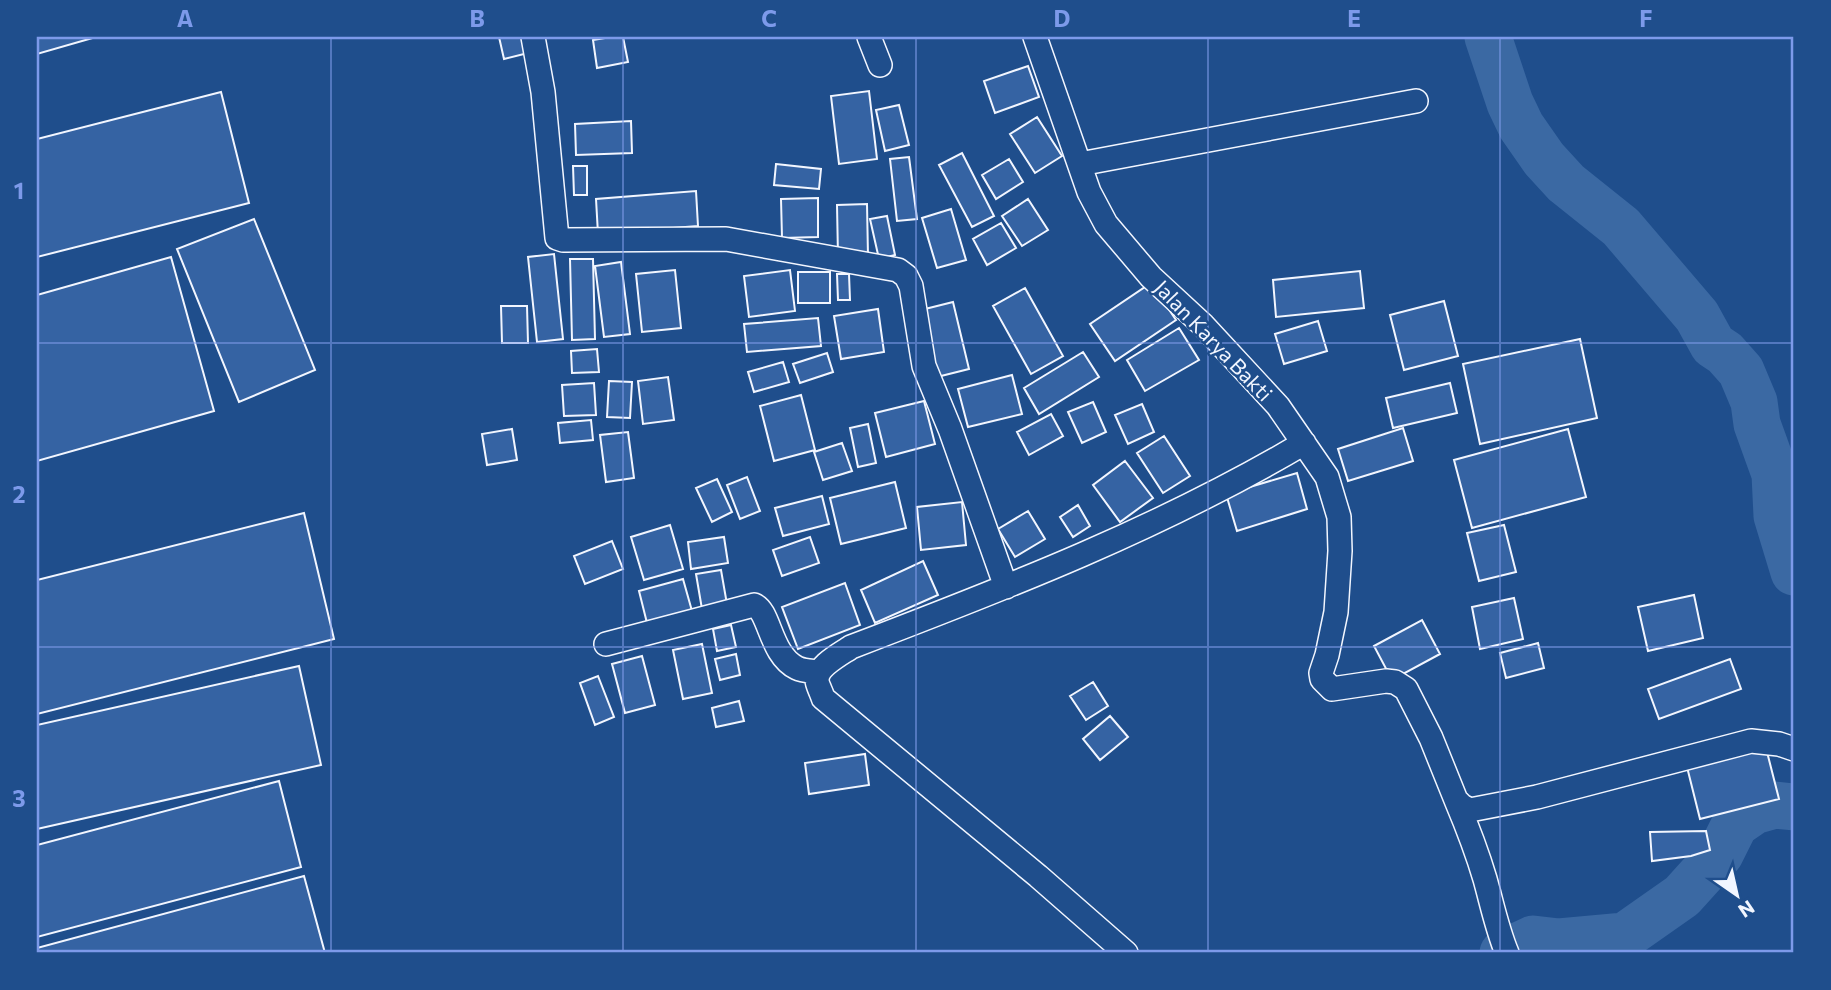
<svg xmlns="http://www.w3.org/2000/svg" width="1831" height="990" viewBox="0 0 1831 990" font-family="Commissioner,sans-serif">
<rect width="100%" height="100%" fill="#1f4e8c"/>
<g fill="none" stroke-linecap="round" stroke-linejoin="round">
<path stroke="#3b69a3" stroke-width="47" d="M 1488,37 L 1510,103 L 1521,126 L 1544,159 L 1566,183 L 1621,227 L 1697,316 L 1713,345 L 1725,353 L 1741,371 L 1754,402 L 1757,424 L 1775,474 L 1777,516 L 1794,572
M 1503,953 L 1533,939 L 1559,942 L 1625,936 L 1682,896 L 1720,854 L 1735,824 L 1754,811 L 1775,805 L 1794,807"/>
</g>
<path fill="#3563a3" stroke="#f2f6ff" stroke-width="2" d="M 37,37 L 96,37 L 37,54 Z
M 499,37 L 528,37 L 532,52 L 504,59 Z
M 611,37 L 623,37 L 628,62 L 597,68 L 593,40 Z
M 1028,66 L 1039,97 L 995,113 L 984,81 Z
M 869,91 L 877,159 L 839,164 L 831,96 Z
M 221,92 L 249,203 L 37,257 L 37,139 Z
M 899,105 L 909,145 L 885,151 L 876,110 Z
M 1037,117 L 1062,156 L 1035,173 L 1010,134 Z
M 631,121 L 632,153 L 576,155 L 575,124 Z
M 962,153 L 994,216 L 972,227 L 939,165 Z
M 909,157 L 917,219 L 897,221 L 890,159 Z
M 1009,159 L 1023,182 L 996,199 L 982,175 Z
M 776,164 L 821,169 L 819,189 L 774,185 Z
M 573,166 L 587,166 L 587,195 L 574,195 Z
M 696,191 L 698,226 L 598,234 L 596,199 Z
M 818,198 L 818,237 L 782,238 L 781,199 Z
M 1028,199 L 1048,230 L 1022,246 L 1002,216 Z
M 867,204 L 868,256 L 838,257 L 837,205 Z
M 951,209 L 966,260 L 937,268 L 922,218 Z
M 887,216 L 895,255 L 879,259 L 870,219 Z
M 254,219 L 315,370 L 239,402 L 177,249 Z
M 1001,223 L 1016,248 L 987,265 L 973,239 Z
M 554,254 L 563,339 L 537,342 L 528,257 Z
M 171,257 L 214,411 L 37,461 L 37,295 Z
M 570,259 L 593,259 L 595,339 L 572,340 Z
M 621,262 L 630,334 L 604,337 L 595,266 Z
M 675,270 L 681,328 L 642,332 L 636,274 Z
M 790,270 L 795,311 L 749,317 L 744,276 Z
M 1360,271 L 1364,308 L 1276,317 L 1273,280 Z
M 798,272 L 830,272 L 830,303 L 798,303 Z
M 837,274 L 849,274 L 850,300 L 838,300 Z
M 1151,283 L 1176,320 L 1115,361 L 1090,324 Z
M 1025,288 L 1063,356 L 1031,374 L 993,306 Z
M 1444,301 L 1458,356 L 1404,370 L 1390,315 Z
M 953,302 L 969,369 L 937,377 L 921,310 Z
M 501,306 L 527,306 L 528,343 L 502,343 Z
M 878,309 L 884,352 L 841,359 L 834,316 Z
M 818,318 L 821,346 L 747,352 L 744,324 Z
M 1318,321 L 1327,351 L 1284,364 L 1275,334 Z
M 1179,328 L 1199,360 L 1145,391 L 1127,360 Z
M 1580,339 L 1597,418 L 1480,444 L 1463,364 Z
M 597,349 L 599,372 L 572,373 L 571,351 Z
M 1083,352 L 1099,377 L 1039,414 L 1024,388 Z
M 827,353 L 833,372 L 800,383 L 793,364 Z
M 783,362 L 789,382 L 754,392 L 748,372 Z
M 1012,375 L 1022,414 L 968,427 L 958,389 Z
M 668,377 L 674,420 L 643,424 L 638,381 Z
M 609,381 L 632,382 L 630,418 L 607,417 Z
M 594,383 L 596,415 L 564,416 L 562,385 Z
M 1450,383 L 1457,413 L 1393,428 L 1386,398 Z
M 801,395 L 815,450 L 774,461 L 760,406 Z
M 924,401 L 935,444 L 886,457 L 875,413 Z
M 1093,402 L 1106,432 L 1082,443 L 1068,412 Z
M 1142,404 L 1154,432 L 1128,444 L 1115,415 Z
M 1051,414 L 1063,436 L 1029,455 L 1017,432 Z
M 591,420 L 593,440 L 560,443 L 558,423 Z
M 868,424 L 876,463 L 858,467 L 850,428 Z
M 1403,428 L 1413,461 L 1348,481 L 1338,449 Z
M 512,429 L 517,460 L 487,465 L 482,434 Z
M 1568,429 L 1586,497 L 1472,528 L 1454,460 Z
M 628,432 L 634,478 L 606,482 L 600,435 Z
M 1164,436 L 1190,476 L 1163,493 L 1137,453 Z
M 842,443 L 852,471 L 823,480 L 814,452 Z
M 1125,461 L 1153,498 L 1120,522 L 1093,485 Z
M 1297,473 L 1307,509 L 1237,531 L 1226,494 Z
M 747,477 L 760,511 L 740,519 L 727,485 Z
M 717,479 L 732,512 L 712,522 L 696,488 Z
M 895,482 L 906,528 L 841,544 L 830,498 Z
M 822,496 L 829,524 L 783,536 L 775,508 Z
M 962,502 L 966,545 L 921,550 L 917,507 Z
M 1078,505 L 1090,526 L 1073,537 L 1060,517 Z
M 1028,511 L 1045,539 L 1015,557 L 998,529 Z
M 304,513 L 334,639 L 37,714 L 37,580 Z
M 670,525 L 683,569 L 644,580 L 631,537 Z
M 1504,525 L 1516,572 L 1479,581 L 1467,533 Z
M 724,537 L 728,563 L 691,569 L 688,542 Z
M 810,537 L 819,563 L 782,576 L 773,550 Z
M 612,541 L 623,569 L 585,584 L 574,556 Z
M 923,561 L 938,595 L 875,623 L 861,590 Z
M 721,570 L 728,610 L 703,615 L 696,574 Z
M 683,579 L 692,611 L 647,623 L 639,591 Z
M 845,583 L 860,625 L 798,649 L 782,607 Z
M 1694,595 L 1703,638 L 1648,651 L 1638,607 Z
M 1514,598 L 1523,639 L 1480,649 L 1472,607 Z
M 1422,620 L 1440,654 L 1392,680 L 1374,646 Z
M 731,625 L 736,647 L 717,651 L 713,629 Z
M 1538,643 L 1544,668 L 1506,678 L 1500,653 Z
M 702,644 L 712,693 L 683,699 L 673,650 Z
M 736,654 L 740,675 L 720,680 L 715,659 Z
M 642,656 L 655,705 L 625,713 L 612,664 Z
M 1730,659 L 1741,689 L 1659,719 L 1648,689 Z
M 299,666 L 321,765 L 37,829 L 37,725 Z
M 598,676 L 614,717 L 595,725 L 580,683 Z
M 1093,682 L 1108,706 L 1086,720 L 1070,696 Z
M 739,701 L 744,721 L 716,727 L 712,708 Z
M 1110,716 L 1128,737 L 1100,760 L 1083,739 Z
M 1766,748 L 1779,799 L 1700,819 L 1687,767 Z
M 865,754 L 869,785 L 809,794 L 805,763 Z
M 279,781 L 301,867 L 37,937 L 37,845 Z
M 1706,831 L 1710,850 L 1691,856 L 1652,861 L 1650,832 Z
M 304,876 L 325,953 L 37,953 L 37,948 Z"/>
<g fill="none" stroke-linecap="round" stroke-linejoin="round">
<g stroke="#f2f6ff" stroke-width="26">
<path id="minor" d="M 533,37 L 543,92 L 557,238 L 563,240 L 726,239 L 898,270 L 906,276 L 911,286 L 924,366 L 950,429 L 1006,587
M 869,37 L 880,65
M 1035,37 L 1089,192 L 1106,224 L 1151,277 L 1203,325 L 1278,406 L 1327,477 L 1339,517 L 1340,551 L 1336,612 L 1327,655 L 1321,673 L 1322,679 L 1332,689 L 1386,681 L 1395,682 L 1406,689 L 1431,738 L 1456,800 L 1462,806 L 1470,810 L 1537,797 L 1751,741 L 1779,744 L 1794,749
M 1080,164 L 1416,101
M 606,644 L 754,605 C 770,611 770,655 797,668 C 803,671 812,671 819,672
M 1456,800 C 1467,826 1477,852 1485,879 C 1492,904 1497,929 1507,953
M 1126,953 L 1038,876 L 823,698 C 822,693 817,685 817,680 C 817,666 841,654 851,647 C 1006,588 1161,528 1304,443"/>
</g>
<use href="#minor" stroke="#1f4e8c" stroke-width="23"/>
</g>
<path fill="none" stroke="#7d9aea" stroke-width="2" stroke-opacity="0.55" d="M 331,37 L 331,953M 623,37 L 623,953M 916,37 L 916,953M 1208,37 L 1208,953M 1500,37 L 1500,953M 37,343 L 1794,343M 37,647 L 1794,647"/>
<g text-anchor="middle" dominant-baseline="central" stroke-width="5" stroke-linejoin="round" paint-order="stroke">
<g font-size="21" fill="#f2f6ff" stroke="#1f4e8c">
<text transform="translate(1214 340) rotate(46)">Jalan Karya Bakti</text>
</g>
</g>
<rect width="1831" height="990" fill="none" stroke="#1f4e8c" stroke-width="77"/>
<g transform="translate(1737 895) rotate(146)" stroke="#1f4e8c" stroke-width="5" paint-order="stroke">
<path d="M0-5L12 26L0 18L-12 26Z" fill="#f2f6ff"/>
<text y="-10" font-size="19" font-weight="bold" text-anchor="middle" fill="#f2f6ff">N</text>
</g>
<rect x="38" y="38" width="1754" height="913" fill="none" stroke="#7d9aea" stroke-width="2.5"/>
<g font-size="23" text-anchor="middle" font-weight="bold" fill="#7d9aea">
<text x="185" y="27">A</text>
<text x="477" y="27">B</text>
<text x="769" y="27">C</text>
<text x="1062" y="27">D</text>
<text x="1354" y="27">E</text>
<text x="1646" y="27">F</text>
<text x="19" y="199">1</text>
<text x="19" y="503">2</text>
<text x="19" y="807">3</text>
</g>
</svg>
